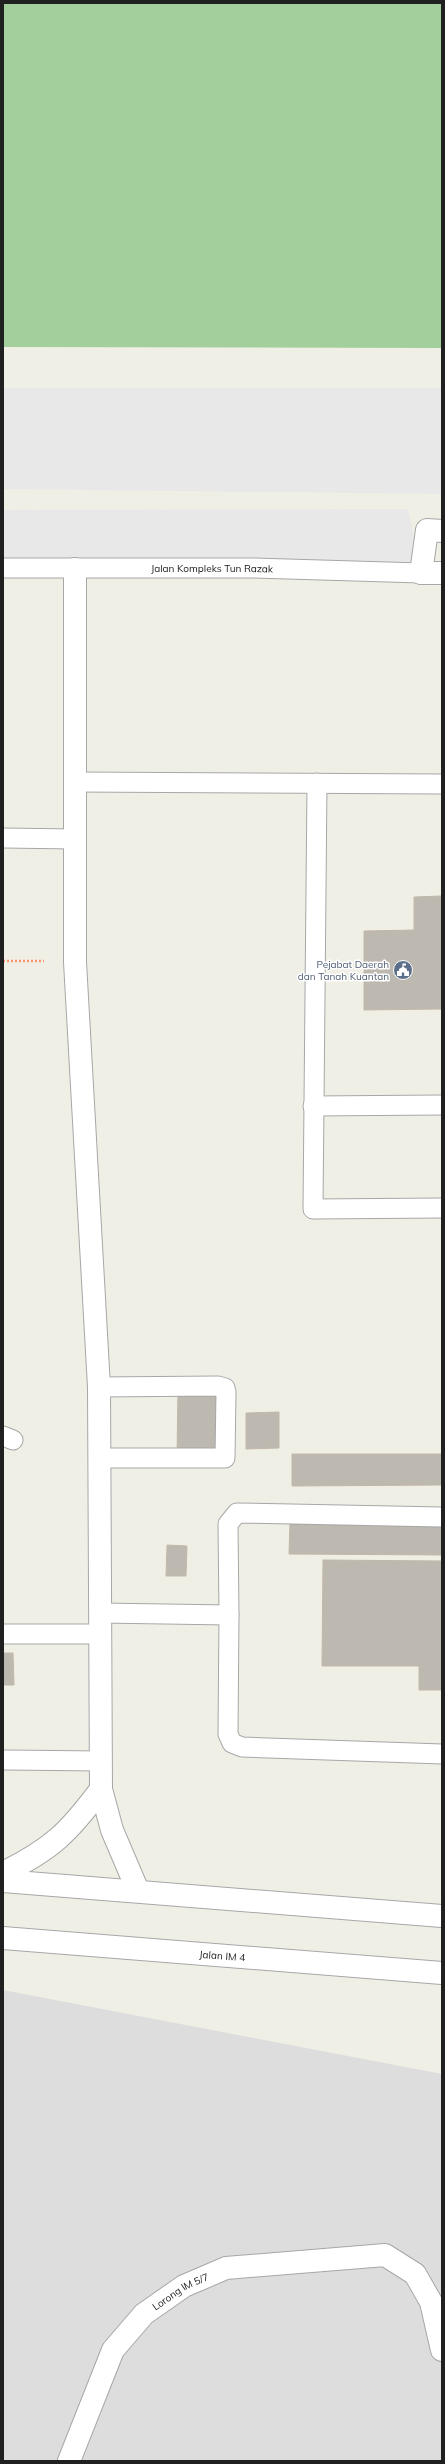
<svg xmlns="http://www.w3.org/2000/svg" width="445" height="2464" viewBox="0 0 445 2464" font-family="Mulish,sans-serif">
<rect width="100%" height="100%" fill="#f0efe6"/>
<path fill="#dedddd" d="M 3,1990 L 442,2074 L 442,2461 L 3,2461 Z"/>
<path fill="#a2cf9b" d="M 3,3 L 442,3 L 442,348 L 3,347 Z"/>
<path fill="#e8e8e8" d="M 3,388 L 442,388 L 442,494 L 3,489 Z
M 408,509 L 421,573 L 3,569 L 3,510 Z"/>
<path fill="#bdb8b0" stroke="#c2b8a9" d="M 442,896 L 442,1009 L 364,1010 L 364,931 L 414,930 L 414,897 Z
M 178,1389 L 217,1390 L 216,1458 L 177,1457 Z
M 279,1412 L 279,1448 L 246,1449 L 246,1413 Z
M 292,1454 L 442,1454 L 442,1485 L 292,1486 Z
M 290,1522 L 442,1523 L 442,1555 L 289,1554 Z
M 167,1545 L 187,1546 L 186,1576 L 166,1576 Z
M 323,1560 L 442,1561 L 442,1690 L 419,1690 L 419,1666 L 322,1666 Z
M 3,1653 L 13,1653 L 14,1685 L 3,1685 Z"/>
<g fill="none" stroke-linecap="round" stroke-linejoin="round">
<g stroke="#a7a7a7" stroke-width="21">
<g id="service">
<path id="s1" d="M 3,568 L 253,568 L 421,573"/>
<path d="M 75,782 L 442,784"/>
<path d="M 317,783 L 313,1209 L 442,1208"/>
<path d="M 3,838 L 76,839"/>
<path d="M 313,1106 L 442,1105"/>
<path d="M 99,1387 L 218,1386 L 225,1388 L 226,1392 L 225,1458 L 99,1458"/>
<path d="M 3,1436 L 13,1440"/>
<path d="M 100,1613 L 229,1615 L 228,1524 L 237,1513 L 442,1517"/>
<path d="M 229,1615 L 228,1734 L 232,1743 L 242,1747 L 442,1754"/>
<path d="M 3,1634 L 100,1634"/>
<path d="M 5,1760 L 101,1761"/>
</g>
</g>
<g stroke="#a7a7a7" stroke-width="24">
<g id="minor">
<path d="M 75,569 L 75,962 L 99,1387 L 101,1789 L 112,1830 L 138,1891"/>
<path d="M 3,1873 C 52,1849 69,1832 101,1789"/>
<path id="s2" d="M 69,2461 L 113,2350 L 144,2314 L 184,2286 L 226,2268 L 385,2255 L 415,2274 L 431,2302 L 442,2350"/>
</g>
</g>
<g stroke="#a7a7a7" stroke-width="24">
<g id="tertiary">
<path d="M 442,531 L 427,530 L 421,573 L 442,573"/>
<path d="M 3,1881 L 442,1916"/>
<path id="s3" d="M 3,1938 L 442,1973"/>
</g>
</g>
<path stroke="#f9946f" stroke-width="2.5" stroke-dasharray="2 2" stroke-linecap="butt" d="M 3,961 L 44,961"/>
<use href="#service" stroke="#fff" stroke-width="19"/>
<use href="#minor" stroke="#fff" stroke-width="22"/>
<use href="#tertiary" stroke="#fff" stroke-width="22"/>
</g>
<defs>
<g id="civic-disc" transform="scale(1)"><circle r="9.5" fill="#5c6f8a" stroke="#fff"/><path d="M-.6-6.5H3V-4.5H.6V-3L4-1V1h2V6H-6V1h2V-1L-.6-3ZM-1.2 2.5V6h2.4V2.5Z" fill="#fff"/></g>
</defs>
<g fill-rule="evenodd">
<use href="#civic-disc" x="403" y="970"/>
</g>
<g text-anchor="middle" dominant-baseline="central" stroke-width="3" stroke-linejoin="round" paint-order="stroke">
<g font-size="10" fill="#202020" stroke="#fff">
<text stroke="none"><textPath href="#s1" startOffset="209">Jalan Kompleks Tun Razak</textPath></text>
<text stroke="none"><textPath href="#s3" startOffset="220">Jalan IM 4</textPath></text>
<text stroke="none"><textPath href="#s2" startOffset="210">Lorong IM 5/7</textPath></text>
</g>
<g font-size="10" fill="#4e5e75" stroke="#fff" text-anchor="end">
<text x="389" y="964">Pejabat Daerah<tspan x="389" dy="12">dan Tanah Kuantan</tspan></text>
</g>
</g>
<rect width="445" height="2464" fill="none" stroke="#202020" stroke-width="8"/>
</svg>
